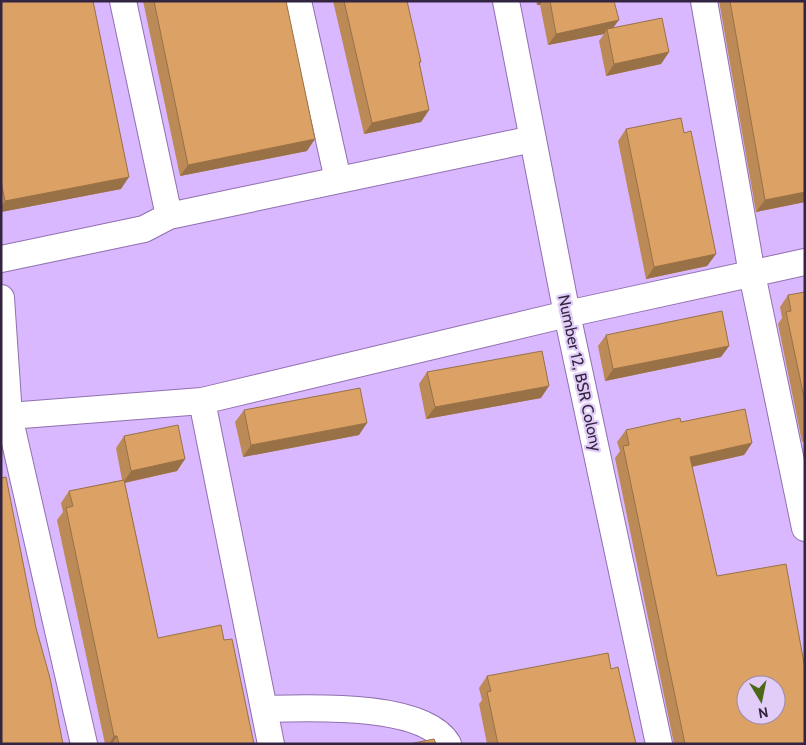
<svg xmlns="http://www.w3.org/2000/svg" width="806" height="745" viewBox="0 0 806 745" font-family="Cabin,sans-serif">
<rect width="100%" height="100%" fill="#dab8ff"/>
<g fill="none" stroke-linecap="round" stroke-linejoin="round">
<g stroke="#906fb0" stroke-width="28">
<path id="street" d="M 123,1 L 169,216
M 298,1 L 338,180
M 506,1 L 567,314 L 659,744
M 704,1 L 752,274 L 805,528
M 1,259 L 144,229 L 169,216 L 533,139
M 1,298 L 9,416 L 84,744
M 202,401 L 271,744
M 1,413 L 9,416 L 202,401 L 567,314 L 805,262
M 264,709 C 307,708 424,702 448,744"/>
</g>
<use href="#street" stroke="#fff" stroke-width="26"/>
</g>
<path fill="#bc8a57" d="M 1,1 L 121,189 L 1,212 Z
M 143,1 L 286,1 L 307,151 L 180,176 Z
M 333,1 L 407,1 L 429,110 L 421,122 L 364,134 Z
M 536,1 L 614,1 L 614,27 L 669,52 L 661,64 L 606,76 L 599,41 L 604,34 L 548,45 L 540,5 L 537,5 Z
M 719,1 L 805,1 L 805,202 L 756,212 Z
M 626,129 L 684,133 L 716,254 L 707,266 L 646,279 L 618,141 Z
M 805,292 L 805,441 L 802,442 L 778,324 L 782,318 L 780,307 L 788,295 Z
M 606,335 L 729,346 L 721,357 L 605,381 L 598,346 Z
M 427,372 L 541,398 L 426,419 L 419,384 Z
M 244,410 L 359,435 L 243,457 L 235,422 Z
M 681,422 L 752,443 L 744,455 L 692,467 L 717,576 L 805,744 L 674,744 L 615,458 L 620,451 L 617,442 L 626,430 Z
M 124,436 L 185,459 L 177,471 L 125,483 L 158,638 L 224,640 L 254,744 L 105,744 L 57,520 L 63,512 L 61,503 L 69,491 L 122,480 L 116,448 Z
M 611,669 L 636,744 L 487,744 L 479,704 L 482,700 L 479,688 L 487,676 Z"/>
<path fill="#997147" d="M 539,1 L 542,1 L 540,5 L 537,5 Z
M 619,20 L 610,32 L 607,29 L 604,34 L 548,45 L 556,34 Z
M 669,52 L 661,64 L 606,76 L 614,64 Z
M 429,110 L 421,122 L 364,134 L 372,123 Z
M 315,139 L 307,151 L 180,176 L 188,165 Z
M 129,177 L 121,189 L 1,212 L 1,207 L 5,201 Z
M 805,192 L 805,202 L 756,212 L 765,200 Z
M 716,254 L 707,266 L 646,279 L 654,267 Z
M 729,346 L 721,357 L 605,381 L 613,369 Z
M 549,386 L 541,398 L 426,419 L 435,407 Z
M 367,423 L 359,435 L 243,457 L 251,445 Z
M 752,443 L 744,455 L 681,469 L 690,457 Z
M 185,459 L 177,471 L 123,483 L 131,471 Z
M 114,736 L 117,736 L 112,744 L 109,744 Z"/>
<path fill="#dba165" stroke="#997147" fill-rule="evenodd" d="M 1,1 L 93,1 L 129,177 L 5,201 L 1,181 Z
M 154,1 L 286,1 L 315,139 L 188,165 Z
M 344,1 L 407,1 L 421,62 L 419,62 L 429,110 L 372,123 Z
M 550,1 L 614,1 L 619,20 L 556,34 Z
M 730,1 L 805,1 L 805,192 L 765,200 Z
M 662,18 L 669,52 L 614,64 L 607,29 Z
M 681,118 L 684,133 L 691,131 L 716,254 L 654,267 L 626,129 Z
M 805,292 L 805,402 L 786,312 L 791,311 L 788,295 Z
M 722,311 L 729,346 L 613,369 L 606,335 Z
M 542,351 L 549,386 L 435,407 L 427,372 Z
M 360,388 L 367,423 L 251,445 L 244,410 Z
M 745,409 L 752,443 L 690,457 L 717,576 L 786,564 L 805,669 L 805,744 L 685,744 L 623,446 L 629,445 L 626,430 L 680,418 L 681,422 ZM 746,685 L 776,685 L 776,715 L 746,715 Z
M 178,425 L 185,459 L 131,471 L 124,436 Z
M 6,477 L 36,628 L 50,678 L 63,744 L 1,744 L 1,478 Z
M 124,480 L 158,638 L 221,625 L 224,640 L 232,639 L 254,744 L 119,744 L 117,736 L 114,736 L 66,508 L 73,506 L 69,491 Z
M 608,653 L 611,669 L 618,667 L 636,744 L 498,744 L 487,692 L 491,691 L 487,676 Z
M 434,739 L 436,744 L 409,744 Z"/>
<g text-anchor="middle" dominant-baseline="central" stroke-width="4.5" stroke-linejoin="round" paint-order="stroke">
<g font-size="16" fill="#332541" stroke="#e1cdf7">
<text transform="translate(580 373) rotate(78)">Number 12, BSR Colony</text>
</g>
</g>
<rect width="806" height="745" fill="none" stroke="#332541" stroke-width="5"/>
<g transform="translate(761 700) rotate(170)"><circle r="24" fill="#e1cdf7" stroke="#9b8aae"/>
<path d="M0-4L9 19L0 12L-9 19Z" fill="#4d6719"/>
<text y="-8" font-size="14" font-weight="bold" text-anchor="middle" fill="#332541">N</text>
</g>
</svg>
